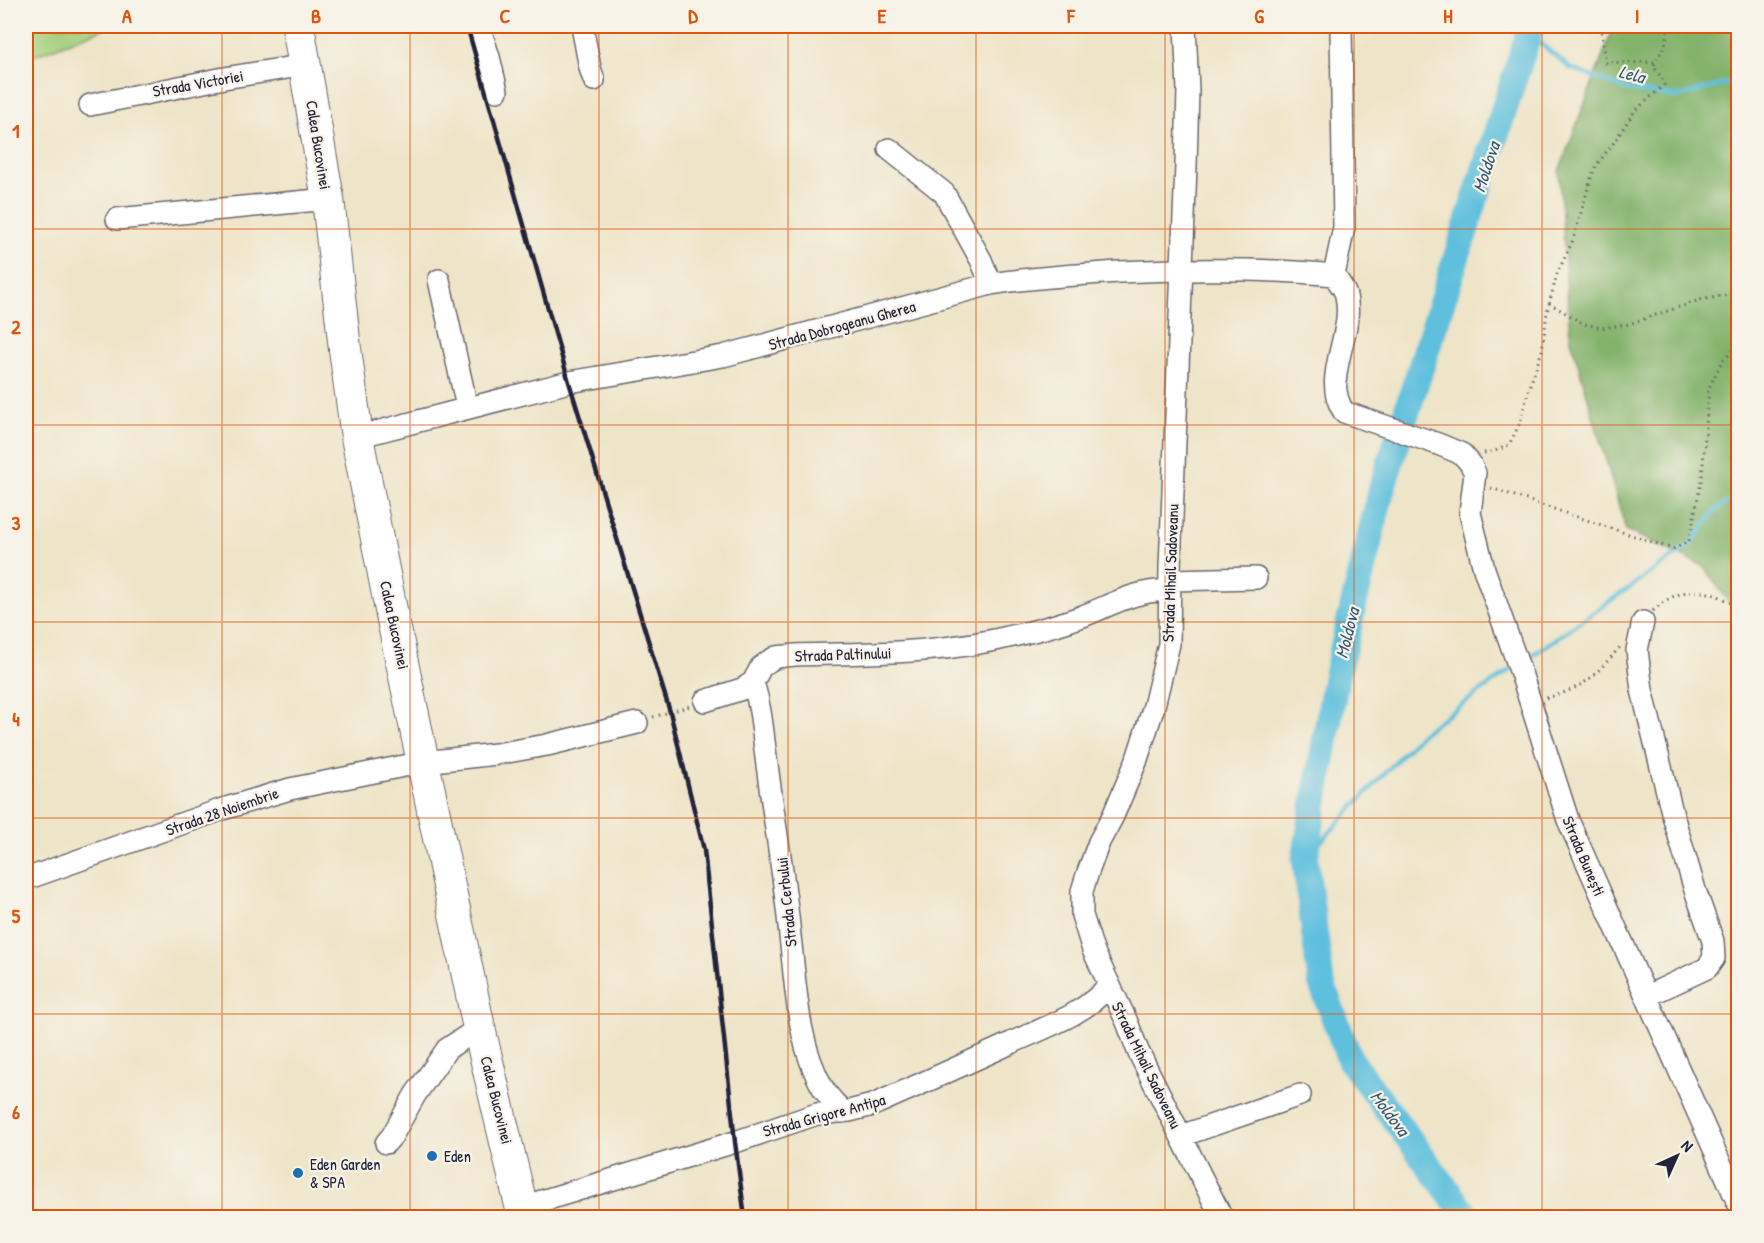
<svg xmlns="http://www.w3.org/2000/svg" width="1764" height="1243" viewBox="0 0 1764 1243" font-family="'Patrick Hand',sans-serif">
<rect width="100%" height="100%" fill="#f7f3e8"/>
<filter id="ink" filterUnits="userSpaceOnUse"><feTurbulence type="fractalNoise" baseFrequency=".0167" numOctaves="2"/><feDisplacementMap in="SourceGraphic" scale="12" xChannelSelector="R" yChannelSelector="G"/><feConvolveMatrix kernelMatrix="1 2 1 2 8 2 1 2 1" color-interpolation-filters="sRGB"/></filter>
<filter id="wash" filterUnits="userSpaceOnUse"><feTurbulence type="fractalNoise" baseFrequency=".008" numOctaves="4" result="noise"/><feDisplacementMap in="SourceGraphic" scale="24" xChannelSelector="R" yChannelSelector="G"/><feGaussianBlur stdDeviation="1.35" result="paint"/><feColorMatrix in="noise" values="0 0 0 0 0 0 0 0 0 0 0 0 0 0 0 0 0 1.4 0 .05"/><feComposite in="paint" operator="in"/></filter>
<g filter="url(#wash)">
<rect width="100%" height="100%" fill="#eee4c7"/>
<path fill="#a4cf7b" stroke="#63785b" stroke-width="1.5" d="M 26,26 L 111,26 L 26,59 Z"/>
<path fill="#83b26b" stroke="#526a53" stroke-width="1.5" d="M 1614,26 L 1738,26 L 1738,120 L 1736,120 L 1738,146 L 1738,615 L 1703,566 L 1626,530 L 1570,336 L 1559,171 Z"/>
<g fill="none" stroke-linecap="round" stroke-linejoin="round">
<path stroke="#5fc0dd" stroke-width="4.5" d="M 1530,35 L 1570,68 L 1628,90 L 1677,97 L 1738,80
M 1524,661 L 1689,546 L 1717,509 L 1738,495
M 1305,859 L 1422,733 L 1512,669"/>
<path stroke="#5fc0dd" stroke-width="27" d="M 1468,1218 L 1350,1060 L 1321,982 L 1305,859 L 1336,678 L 1381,491 L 1531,26"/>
</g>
</g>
<g filter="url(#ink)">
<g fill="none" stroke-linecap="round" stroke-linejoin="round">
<g stroke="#69666c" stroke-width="24">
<path id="minor" d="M 479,26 L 489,57 L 497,91
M 582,26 L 590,68 L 594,80
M 1185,26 L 1188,90 L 1186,166 L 1170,567 L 1169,644 L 1154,706 L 1136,762 L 1113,816 L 1099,842 L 1088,872 L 1082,891 L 1082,915 L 1093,950 L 1127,1022 L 1138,1051 L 1222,1218
M 1341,26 L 1344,227 L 1334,275 C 1338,282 1345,289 1346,296 C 1355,334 1320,378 1344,412 L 1438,444 L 1462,454 L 1470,463 L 1475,473 L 1470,513 L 1484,569 L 1521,673 L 1568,820 L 1738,1203
M 90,105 L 224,78 L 306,65
M 889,149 L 944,193 L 981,260 L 991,284
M 117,219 L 328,199
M 439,280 L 467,407
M 357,437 L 569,382 L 723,356 L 991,284 C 1034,277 1076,275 1119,272 C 1190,269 1263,268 1334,275
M 1170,580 L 1256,578
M 1643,622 L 1637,650 L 1642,690 L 1672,812 L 1695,890 L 1713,941 L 1714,958 L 1707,968 L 1647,996
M 753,682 C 763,714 763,740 768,772 C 775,827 785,881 790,936 C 796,985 797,1044 823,1088 C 828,1097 836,1104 843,1112
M 705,701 L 742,689 L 753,682 L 761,667 L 769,661 L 776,657 L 795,655 C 871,653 942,654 1017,635 C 1039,630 1061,624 1083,616 C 1111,605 1138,589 1169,591
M 26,879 L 223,809 L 290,789 L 424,762 L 496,754 L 547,745 L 637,723
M 1181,1136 L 1300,1095
M 386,1143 L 392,1136 L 415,1095 L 447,1049 L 479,1028
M 522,1207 L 735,1142 L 817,1114 L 849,1111 L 873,1105 C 919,1085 965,1064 1011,1043 C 1043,1028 1086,1014 1108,986"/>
</g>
<g stroke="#69666c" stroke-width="34">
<path id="highway" d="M 298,26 L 328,199 L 345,349 L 357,437 L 392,615 L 479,1028 L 524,1218"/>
</g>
<path stroke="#69666c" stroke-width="3" stroke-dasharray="1.5 4.5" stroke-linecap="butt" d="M 1601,26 L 1606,63 L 1655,62
M 1549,303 L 1584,324 L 1602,328 L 1629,324 L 1700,300 L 1738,293
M 1484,453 L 1495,451 L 1509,445 L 1520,423 L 1529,388 L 1542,351 L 1547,312 L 1557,274 L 1573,240 L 1592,175 L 1597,164 L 1612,145 L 1634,112 L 1664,85 L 1664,81 L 1654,67 L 1655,62 L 1665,46 L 1669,26
M 1491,488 L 1673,549 L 1689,541 L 1702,477 L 1709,388 L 1722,361 L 1737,347
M 1653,611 C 1679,585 1710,586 1738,608
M 1546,698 C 1586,688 1594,676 1620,647
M 653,717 L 690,706"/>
<use href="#minor" stroke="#fff" stroke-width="21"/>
<use href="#highway" stroke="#fff" stroke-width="32"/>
<path stroke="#22223b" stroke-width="4.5" d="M 467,26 L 569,382 L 670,712 L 704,850 L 735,1142 L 745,1218"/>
</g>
</g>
<path fill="none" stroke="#de560e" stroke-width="1.5" stroke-opacity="0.55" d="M 222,26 L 222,1218M 410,26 L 410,1218M 599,26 L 599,1218M 788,26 L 788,1218M 976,26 L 976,1218M 1165,26 L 1165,1218M 1354,26 L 1354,1218M 1542,26 L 1542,1218M 26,229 L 1738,229M 26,425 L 1738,425M 26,622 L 1738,622M 26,818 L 1738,818M 26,1014 L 1738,1014"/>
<g fill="#1f6fb2" stroke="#f7f3e8" stroke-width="2">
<circle cx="432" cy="1156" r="6"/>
<circle cx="298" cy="1173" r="6"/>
</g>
<g text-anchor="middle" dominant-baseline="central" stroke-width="4.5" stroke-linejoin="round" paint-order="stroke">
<g font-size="16" fill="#22223b" stroke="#f7f3e8">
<text transform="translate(198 83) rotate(-10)">Strada Victoriei</text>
<text transform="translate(319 145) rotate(81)">Calea Bucovinei</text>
<text transform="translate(842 325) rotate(-15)">Strada Dobrogeanu Gherea</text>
<text transform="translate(1170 573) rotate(-88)">Strada Mihail Sadoveanu</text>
<text transform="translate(395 625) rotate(78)">Calea Bucovinei</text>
<text transform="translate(843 654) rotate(-2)">Strada Paltinului</text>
<text transform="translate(222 811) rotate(-19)">Strada 28 Noiembrie</text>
<text transform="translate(1584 856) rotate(67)">Strada Bunești</text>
<text transform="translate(786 902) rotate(-96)">Strada Cerbului</text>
<text transform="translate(1147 1065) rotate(64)">Strada Mihail Sadoveanu</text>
<text transform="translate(497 1100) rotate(76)">Calea Bucovinei</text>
<text transform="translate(824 1115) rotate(-15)">Strada Grigore Antipa</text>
</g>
<g font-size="16" fill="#22223b" stroke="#f7f3e8" text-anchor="start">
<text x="444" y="1156">Eden</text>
<text x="310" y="1164">Eden Garden<tspan x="310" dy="18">&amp; SPA</tspan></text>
</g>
<g font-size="18" font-style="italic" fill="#375974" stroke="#f7f3e8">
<text transform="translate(1632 74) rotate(15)">Lela</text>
<text transform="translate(1486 167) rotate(-72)">Moldova</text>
<text transform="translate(1347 633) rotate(-76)">Moldova</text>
<text transform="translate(1390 1113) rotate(53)">Moldova</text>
</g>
</g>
<rect width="1764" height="1243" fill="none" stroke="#f7f3e8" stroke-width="66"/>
<g transform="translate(1677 1156) rotate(45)" stroke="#f7f3e8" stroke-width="4.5" paint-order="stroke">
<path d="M0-4.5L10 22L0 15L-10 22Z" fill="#22223b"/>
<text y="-9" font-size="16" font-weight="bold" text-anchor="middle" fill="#22223b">N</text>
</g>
<rect x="33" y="33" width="1698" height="1177" fill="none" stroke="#de560e" stroke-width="2"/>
<g font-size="20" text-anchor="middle" font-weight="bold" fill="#de560e">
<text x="127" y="23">A</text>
<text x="316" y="23">B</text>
<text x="505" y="23">C</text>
<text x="693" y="23">D</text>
<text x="882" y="23">E</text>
<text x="1071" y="23">F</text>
<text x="1259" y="23">G</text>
<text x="1448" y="23">H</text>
<text x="1637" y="23">I</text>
<text x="16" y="138">1</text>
<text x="16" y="334">2</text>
<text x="16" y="530">3</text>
<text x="16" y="726">4</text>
<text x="16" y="923">5</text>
<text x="16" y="1119">6</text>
</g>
</svg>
